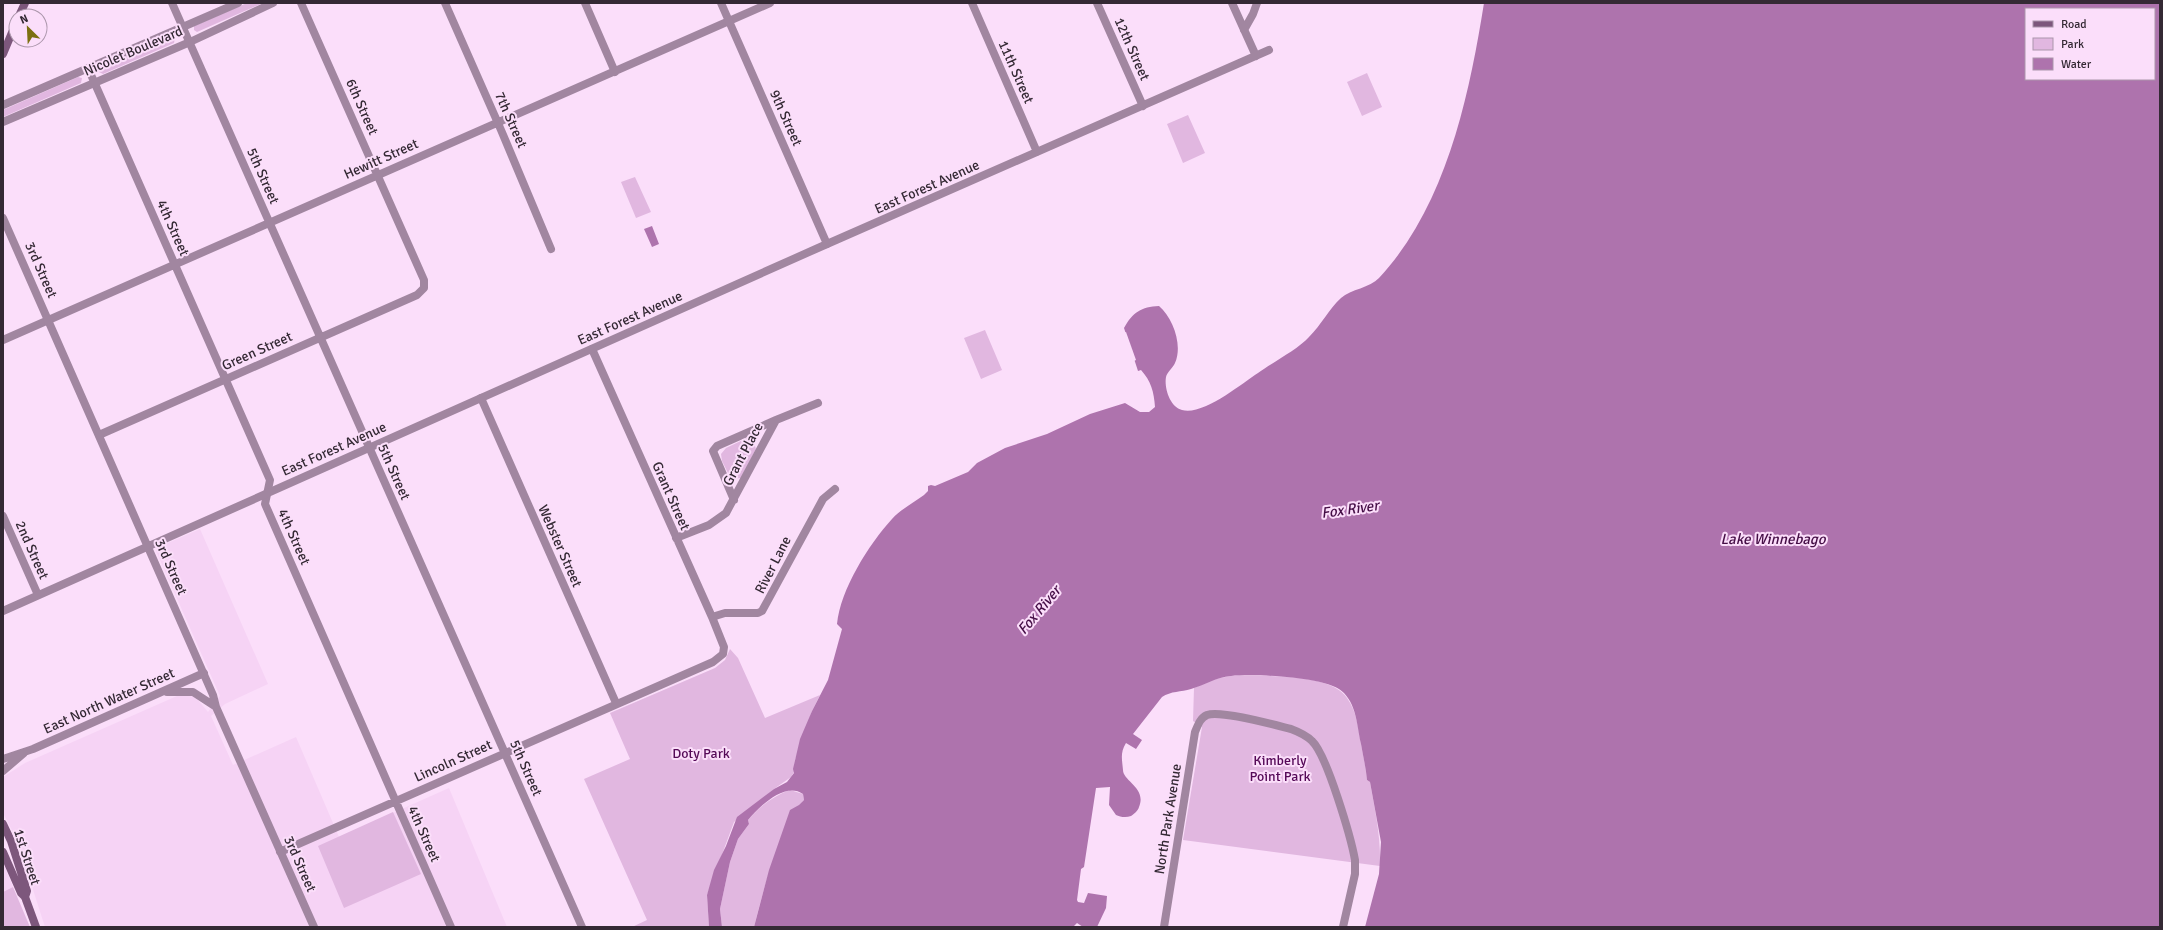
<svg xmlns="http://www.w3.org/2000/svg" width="2163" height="930" viewBox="0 0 2163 930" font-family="Signika,sans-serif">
<rect width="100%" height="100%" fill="#fbdefa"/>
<path fill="#f6d3f5" d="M 200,529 L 268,684 L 225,704 L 211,716 L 233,765 L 296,737 L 339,837 L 449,788 L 507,927 L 45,927 L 17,840 L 3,813 L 3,777 L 25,763 L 177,696 L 191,695 L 197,699 L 208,712 L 220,696 L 156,551 L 157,549 L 161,546 Z
M 3,862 L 13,887 L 3,892 Z"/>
<path fill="#e1b7e0" d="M 247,3 L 263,3 L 197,32 L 194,30 L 194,26 Z
M 171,36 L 175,38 L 174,43 L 103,74 L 99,72 L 100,68 Z
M 1367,73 L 1382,107 L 1362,116 L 1347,82 Z
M 78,77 L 82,78 L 81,83 L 3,117 L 3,110 Z
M 1188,115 L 1205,153 L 1183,163 L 1167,124 Z
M 635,177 L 651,212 L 636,218 L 621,182 Z
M 985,330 L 1002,370 L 981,379 L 964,338 Z
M 747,438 L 753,440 L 756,449 L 741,478 L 731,479 L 722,461 L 721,454 L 726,448 Z
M 730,649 L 738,658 L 765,718 L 820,695 L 812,711 L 795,760 L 794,772 L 791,777 L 774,789 L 734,822 L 707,895 L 709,927 L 632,927 L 647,920 L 584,779 L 630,759 L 610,713 L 715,668 L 725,660 Z
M 1231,676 C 1259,676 1331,672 1347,698 C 1357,712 1358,727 1361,744 C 1363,756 1366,767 1367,780 L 1370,782 C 1375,810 1381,837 1380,866 L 1183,840 L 1202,727 L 1193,721 L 1194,688 L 1210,680 Z
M 790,790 L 803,794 L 804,800 C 797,807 794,816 789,824 C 772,857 763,891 754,927 L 722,927 L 720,909 L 730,862 L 738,839 L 749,824 L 748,820 C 759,807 773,796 790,790 Z
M 393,812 L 421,874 L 344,908 L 318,846 Z
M 13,887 L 30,927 L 3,927 L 3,892 Z"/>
<path fill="#ae73ad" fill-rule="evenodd" d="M 1484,3 L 2160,3 L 2160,927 L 1365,927 L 1379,874 L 1381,842 L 1370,782 L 1367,780 C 1366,768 1363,756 1361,744 C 1357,726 1357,707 1344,693 C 1328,676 1255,674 1231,676 C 1216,677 1205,685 1191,689 C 1181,692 1171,691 1162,697 L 1133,734 L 1142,740 L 1136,749 L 1126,743 C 1120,753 1122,759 1123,770 C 1123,781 1147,788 1139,807 C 1138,811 1134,814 1131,816 C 1126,818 1120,817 1116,815 L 1109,805 L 1110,787 L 1096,788 L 1084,867 L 1081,869 L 1077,900 L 1078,902 L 1084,903 L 1088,893 L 1107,896 L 1106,908 L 1097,927 L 1083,927 L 1077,923 L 1073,927 L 754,927 L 769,870 L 790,810 L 799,805 L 804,800 L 803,794 C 785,781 759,807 748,820 L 749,824 L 738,839 L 730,862 L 720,909 L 722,927 L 709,927 L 707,895 L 714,870 L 726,846 L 737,817 L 774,789 L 787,782 L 794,773 L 793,769 L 800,739 L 812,711 L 828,680 L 842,629 L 837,624 C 840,590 869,544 892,519 C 900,510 913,503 924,495 L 928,491 L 928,486 L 931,485 L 935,486 L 968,472 L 977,463 L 1005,448 L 1047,434 L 1090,414 L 1125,403 L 1140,412 L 1149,412 L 1155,407 C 1154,392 1151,381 1141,370 L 1138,371 L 1124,328 C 1133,312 1141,307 1159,306 C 1173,318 1183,345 1175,363 C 1173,368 1167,372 1166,377 C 1164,388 1170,407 1182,410 C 1203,416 1241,384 1258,373 C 1273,362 1297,350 1309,337 C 1321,325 1329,309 1341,298 C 1351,289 1370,288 1379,278 C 1446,206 1469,97 1484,3 ZM 2026,9 L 2154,9 L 2154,79 L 2026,79 Z
M 652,226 L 659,244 L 652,247 L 644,229 Z"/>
<path fill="#fbdefa" d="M 1126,332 L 1136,360 L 1134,361 L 1131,359 L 1123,333 Z"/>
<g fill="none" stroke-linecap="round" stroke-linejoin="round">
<path stroke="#a186a0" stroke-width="8" d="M 172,3 L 582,927
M 445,3 L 501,130 L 551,249
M 585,3 L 615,72
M 972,3 L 1037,152
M 1097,3 L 1143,106
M 1232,3 L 1256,56
M 1244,30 L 1253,14 L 1257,3
M 88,68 L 270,480 L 265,504 L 451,927
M 827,244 L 1269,50
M 3,340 L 770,3
M 481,398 L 616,703
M 99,435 L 417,295 L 424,288 L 424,280 L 301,3
M 734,500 L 713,451 L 717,446 L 776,420
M 3,516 L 38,595
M 676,538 L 709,525 L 726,513 L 776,420 L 818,403
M 147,545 L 213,695 L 216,707 L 314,927
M 712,617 L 725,613 L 758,613 L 762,611 L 823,499 L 835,489
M 167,692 L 193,692 L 216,707
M 3,759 L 33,749 L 204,673
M 3,771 L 24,753
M 280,852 L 713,662 L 723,654 L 724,647 L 712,617 L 592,349
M 1164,927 L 1195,732 C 1198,725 1200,718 1207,715 C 1221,710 1275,725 1291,729 C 1299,732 1306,735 1312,741 C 1327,755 1351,838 1355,860 L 1355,874 L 1343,927"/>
<path stroke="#a186a0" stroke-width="8" d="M 3,105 L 238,3
M 3,122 L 190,42 L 273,3
M 3,218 L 147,545
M 3,611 L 827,244 L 721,3"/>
<path stroke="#7d577c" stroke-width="8" d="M 19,16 L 25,3
M 3,54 L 16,23
M 3,824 L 11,841 L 27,891 L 25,897
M 3,852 L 21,893 L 25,897 L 36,927"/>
</g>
<g text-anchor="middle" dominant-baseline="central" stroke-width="4" stroke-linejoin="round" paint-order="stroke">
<g font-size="14" fill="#342934" stroke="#fbdefa">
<text transform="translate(1132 49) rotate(66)">12th Street</text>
<text transform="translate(133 51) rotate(-23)">Nicolet Boulevard</text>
<text transform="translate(1016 72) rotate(66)">11th Street</text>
<text transform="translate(362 107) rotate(66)">6th Street</text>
<text transform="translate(786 118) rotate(66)">9th Street</text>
<text transform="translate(511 120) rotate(66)">7th Street</text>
<text transform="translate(381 159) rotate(-24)">Hewitt Street</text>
<text transform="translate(263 176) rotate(66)">5th Street</text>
<text transform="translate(927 187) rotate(-24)">East Forest Avenue</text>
<text transform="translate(173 228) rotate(66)">4th Street</text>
<text transform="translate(41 270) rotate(66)">3rd Street</text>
<text transform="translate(630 318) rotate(-24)">East Forest Avenue</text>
<text transform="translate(257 351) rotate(-24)">Green Street</text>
<text transform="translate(334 449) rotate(-24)">East Forest Avenue</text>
<text transform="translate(743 454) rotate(-62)">Grant Place</text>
<text transform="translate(394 472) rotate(66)">5th Street</text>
<text transform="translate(671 496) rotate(66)">Grant Street</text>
<text transform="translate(294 537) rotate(66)">4th Street</text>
<text transform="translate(560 546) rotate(66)">Webster Street</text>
<text transform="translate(32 550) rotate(66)">2nd Street</text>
<text transform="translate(773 565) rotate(-63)">River Lane</text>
<text transform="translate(171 567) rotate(66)">3rd Street</text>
<text transform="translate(109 701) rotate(-24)">East North Water Street</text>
<text transform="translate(453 761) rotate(-24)">Lincoln Street</text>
<text transform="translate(526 768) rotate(66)">5th Street</text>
<text transform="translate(1168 819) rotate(-81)">North Park Avenue</text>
<text transform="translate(424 834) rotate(66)">4th Street</text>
<text transform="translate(27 857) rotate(72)">1st Street</text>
<text transform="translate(300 864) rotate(66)">3rd Street</text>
</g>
<g font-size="14" fill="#550957" stroke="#fbdefa">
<text x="701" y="753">Doty Park</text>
<text x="1280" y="760">Kimberly<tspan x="1280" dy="16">Point Park</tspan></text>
</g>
<g font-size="15" font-style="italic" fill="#450e46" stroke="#fbdefa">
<text transform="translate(1350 509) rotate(-8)">Fox River</text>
<text x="1773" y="539">Lake Winnebago</text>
<text transform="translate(1039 610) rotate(-50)">Fox River</text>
</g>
</g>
<rect width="2163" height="930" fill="none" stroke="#342934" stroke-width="8"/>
<rect x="2025" y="8" width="130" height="72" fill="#fbdefa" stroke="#ab96ab"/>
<rect x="2033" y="21" width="20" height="6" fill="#7d577c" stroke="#ab96ab"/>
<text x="2061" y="28" font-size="12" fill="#342934">Road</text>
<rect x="2033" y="38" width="20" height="12" fill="#e1b7e0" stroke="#ab96ab"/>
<text x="2061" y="48" font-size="12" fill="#342934">Park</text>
<rect x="2033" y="58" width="20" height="12" fill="#ae73ad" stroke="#ab96ab"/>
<text x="2061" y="68" font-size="12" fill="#342934">Water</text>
<g transform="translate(28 28) rotate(336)"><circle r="19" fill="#fbdefa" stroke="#ab96ab"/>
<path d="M0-3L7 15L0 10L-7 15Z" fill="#7c7010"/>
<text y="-6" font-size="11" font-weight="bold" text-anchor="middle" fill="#342934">N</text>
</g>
</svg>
